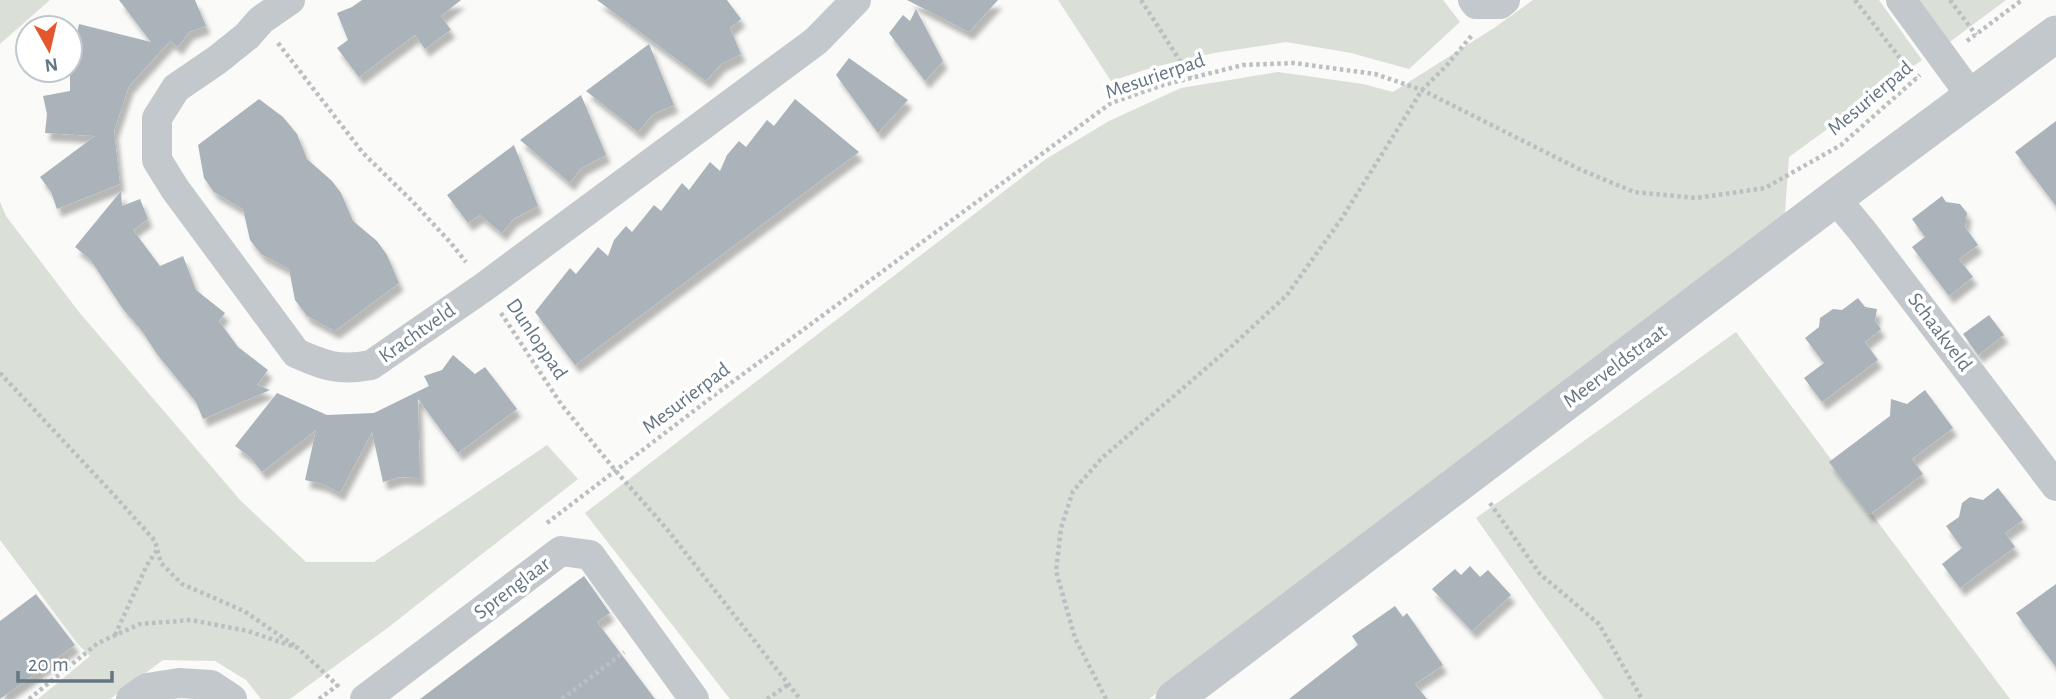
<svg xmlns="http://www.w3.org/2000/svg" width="2056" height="699" viewBox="0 0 2056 699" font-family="'Alegreya Sans',sans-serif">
<defs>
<filter id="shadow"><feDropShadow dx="4.5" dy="8" stdDeviation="2" flood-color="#0004"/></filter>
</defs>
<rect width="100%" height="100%" fill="#fafaf8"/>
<path fill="#dadfd7" d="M 0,0 L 50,0 L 0,44 Z
M 1058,0 L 1443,0 L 1460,22 L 1409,69 L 1351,53 L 1286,42 L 1214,53 L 1154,67 L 1111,81 Z
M 1533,0 L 1879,0 L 1922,60 L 1789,157 L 1784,226 L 1149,699 L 730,699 L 585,513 L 1046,159 L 1109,121 L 1181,88 L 1278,72 L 1363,84 L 1393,92 L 1494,28 Z
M 1914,0 L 2006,0 L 1947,44 Z
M 0,202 L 6,216 L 79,312 L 240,500 L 306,562 L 374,562 L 547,445 L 578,479 L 386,629 L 290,699 L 261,699 L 246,680 L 215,661 L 163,660 L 110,699 L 38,699 L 90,656 L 77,643 L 0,540 Z
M 1736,332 L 2010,699 L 1604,699 L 1476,518 Z"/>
<path fill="#aab3b9" filter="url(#shadow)" d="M 119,0 L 195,0 L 206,26 L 189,32 L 178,47 L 170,41 L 129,86 L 114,131 L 120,184 L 57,209 L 51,192 L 40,177 L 95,136 L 45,133 L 47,114 L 43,96 L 70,91 L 70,50 L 75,42 L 79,24 L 151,42 Z
M 362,0 L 461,0 L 441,16 L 451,30 L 438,39 L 425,49 L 415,35 L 359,77 L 337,48 L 348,40 L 337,13 L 352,7 Z
M 597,0 L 727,0 L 741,19 L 730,28 L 741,54 L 721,64 L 706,81 Z
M 907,0 L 998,0 L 969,32 Z
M 916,9 L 943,61 L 925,81 L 889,33 L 903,15 L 910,21 Z
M 649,44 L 674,105 L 653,114 L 638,132 L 586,91 Z
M 849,58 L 908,100 L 878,133 L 836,75 Z
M 581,95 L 606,155 L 581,168 L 570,183 L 520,140 Z
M 259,99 L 283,117 L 297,134 L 307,159 L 332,181 L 341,193 L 353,221 L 377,241 L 387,255 L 399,283 L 335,331 L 307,316 L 295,300 L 289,269 L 261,254 L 250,240 L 243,209 L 214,192 L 204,178 L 198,145 Z
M 795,99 L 859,152 L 575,365 L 535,312 L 570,268 L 576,274 L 598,247 L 608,256 L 614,240 L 626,226 L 632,232 L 654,205 L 661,211 L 682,183 L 689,190 L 710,162 L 720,171 L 727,155 L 739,141 L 746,147 L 767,120 L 774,126 Z
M 2056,121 L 2056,206 L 2015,152 Z
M 514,145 L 538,206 L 513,219 L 502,233 L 480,215 L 468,223 L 447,195 Z
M 121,191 L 122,206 L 140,199 L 148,219 L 133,230 L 160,266 L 183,256 L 196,290 L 225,313 L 219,321 L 238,347 L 268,370 L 257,385 L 270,390 L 203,419 L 196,402 L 157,354 L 142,331 L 123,309 L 90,259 L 75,247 Z
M 1942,196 L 1946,202 L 1960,204 L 1967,213 L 1965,227 L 1978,245 L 1959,259 L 1973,277 L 1949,296 L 1912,247 L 1925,237 L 1912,219 Z
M 1858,298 L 1865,307 L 1877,309 L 1875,321 L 1881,329 L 1865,342 L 1878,360 L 1822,402 L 1804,378 L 1824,363 L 1805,338 L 1819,327 L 1820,318 L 1833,309 L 1842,310 Z
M 1989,315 L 2004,335 L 1978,355 L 1963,334 Z
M 453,355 L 475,374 L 485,367 L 517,409 L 458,453 L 418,399 L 420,478 L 400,477 L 383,482 L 372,432 L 340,493 L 323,484 L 305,480 L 316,430 L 262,472 L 250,457 L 235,446 L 277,393 L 327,415 L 374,413 L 429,386 L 424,376 L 442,370 Z
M 1925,390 L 1953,428 L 1912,459 L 1923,474 L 1869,515 L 1829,462 L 1890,416 L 1891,399 L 1907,404 Z
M 1998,488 L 2023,520 L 2005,533 L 2015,547 L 1960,588 L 1942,564 L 1962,548 L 1946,526 L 1959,517 L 1962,503 L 1970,497 L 1983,500 Z
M 1470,566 L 1480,577 L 1488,570 L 1511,595 L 1472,631 L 1432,589 L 1455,569 L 1461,575 Z
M 584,576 L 610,613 L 597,622 L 655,699 L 420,699 Z
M 2056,584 L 2056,667 L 2016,613 Z
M 36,594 L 75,645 L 0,699 L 0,621 Z
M 1395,606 L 1403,617 L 1407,613 L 1443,665 L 1415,684 L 1427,699 L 1289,699 L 1358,645 L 1352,636 Z"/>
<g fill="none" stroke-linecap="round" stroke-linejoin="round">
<path stroke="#bbbfc2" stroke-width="4.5" stroke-dasharray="3.5 3.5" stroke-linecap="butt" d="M 1141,0 L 1191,78
M 1855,0 L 1916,79
M 1950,0 L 1976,35
M 1967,41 L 2022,0
M 278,43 L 363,153 L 412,201 L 450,242 L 466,262
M 501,313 L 561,404 L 615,470 L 666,528 L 800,699
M 0,373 L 114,495 L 155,541 L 161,563 L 182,584 L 244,611 L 298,648
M 1490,503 L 1540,574 L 1599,624 L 1642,699
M 547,523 L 716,394 L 1111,103 L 1163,85 L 1243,65 L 1294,63 L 1375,74 L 1422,90 L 1579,169 L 1634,192 L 1696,198 L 1765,188 L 1841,145 L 1920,75
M 115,635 L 147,565 L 157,550
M 29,699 L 98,643 L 140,624 L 191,620 L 248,631 L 298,648 L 339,687
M 319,699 L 338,685
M 562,699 L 624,652
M 767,699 L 789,684
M 1106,699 L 1075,638 L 1056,571 L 1061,528 L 1073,491 L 1102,458 L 1233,345 L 1287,295 L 1342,218 L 1422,90 L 1447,65 L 1473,34"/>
<path stroke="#c3c8cc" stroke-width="30" d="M 290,0 L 261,20 L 247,36 L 217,60 L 176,88 L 157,118 L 157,160 L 175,189 L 296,353 C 325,366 339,371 371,365 L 484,287 L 816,41 L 856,0
M 1473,0 L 1476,4 L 1500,4 L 1505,0
M 1901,0 L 1972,97
M 1835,198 L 1864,233 L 2056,486
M 131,699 L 147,688 L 179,683 L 211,685 L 232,699
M 365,699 L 561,551 L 590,555 L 694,699"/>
<path stroke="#c3c8cc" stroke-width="37" d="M 1174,699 L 1835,198 L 2056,34"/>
</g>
<g text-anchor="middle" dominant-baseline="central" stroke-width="7" stroke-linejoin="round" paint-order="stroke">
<g font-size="21" fill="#657683" stroke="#fff">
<text transform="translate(1155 76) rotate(-19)">Mesurierpad</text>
<text transform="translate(1870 98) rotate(-40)">Mesurierpad</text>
<text transform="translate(1940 332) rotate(53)">Schaakveld</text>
<text transform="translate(417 333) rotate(-35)">Krachtveld</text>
<text transform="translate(537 339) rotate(56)">Dunloppad</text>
<text transform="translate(1615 366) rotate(-37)">Meerveldstraat</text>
<text transform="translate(686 398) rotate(-37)">Mesurierpad</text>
<text transform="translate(512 588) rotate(-37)">Sprenglaar</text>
</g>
</g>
<g transform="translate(49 49) rotate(172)"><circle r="33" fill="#ffffff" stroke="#c1c8cd" stroke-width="2"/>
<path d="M0-5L12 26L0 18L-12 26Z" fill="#e4572e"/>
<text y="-10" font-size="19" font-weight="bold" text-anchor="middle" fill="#657683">N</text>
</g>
<path d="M18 671v10h94v-10" fill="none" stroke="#657683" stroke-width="3.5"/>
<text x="28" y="671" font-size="21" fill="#657683" stroke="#ffffff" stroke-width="5" paint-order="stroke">20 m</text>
</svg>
